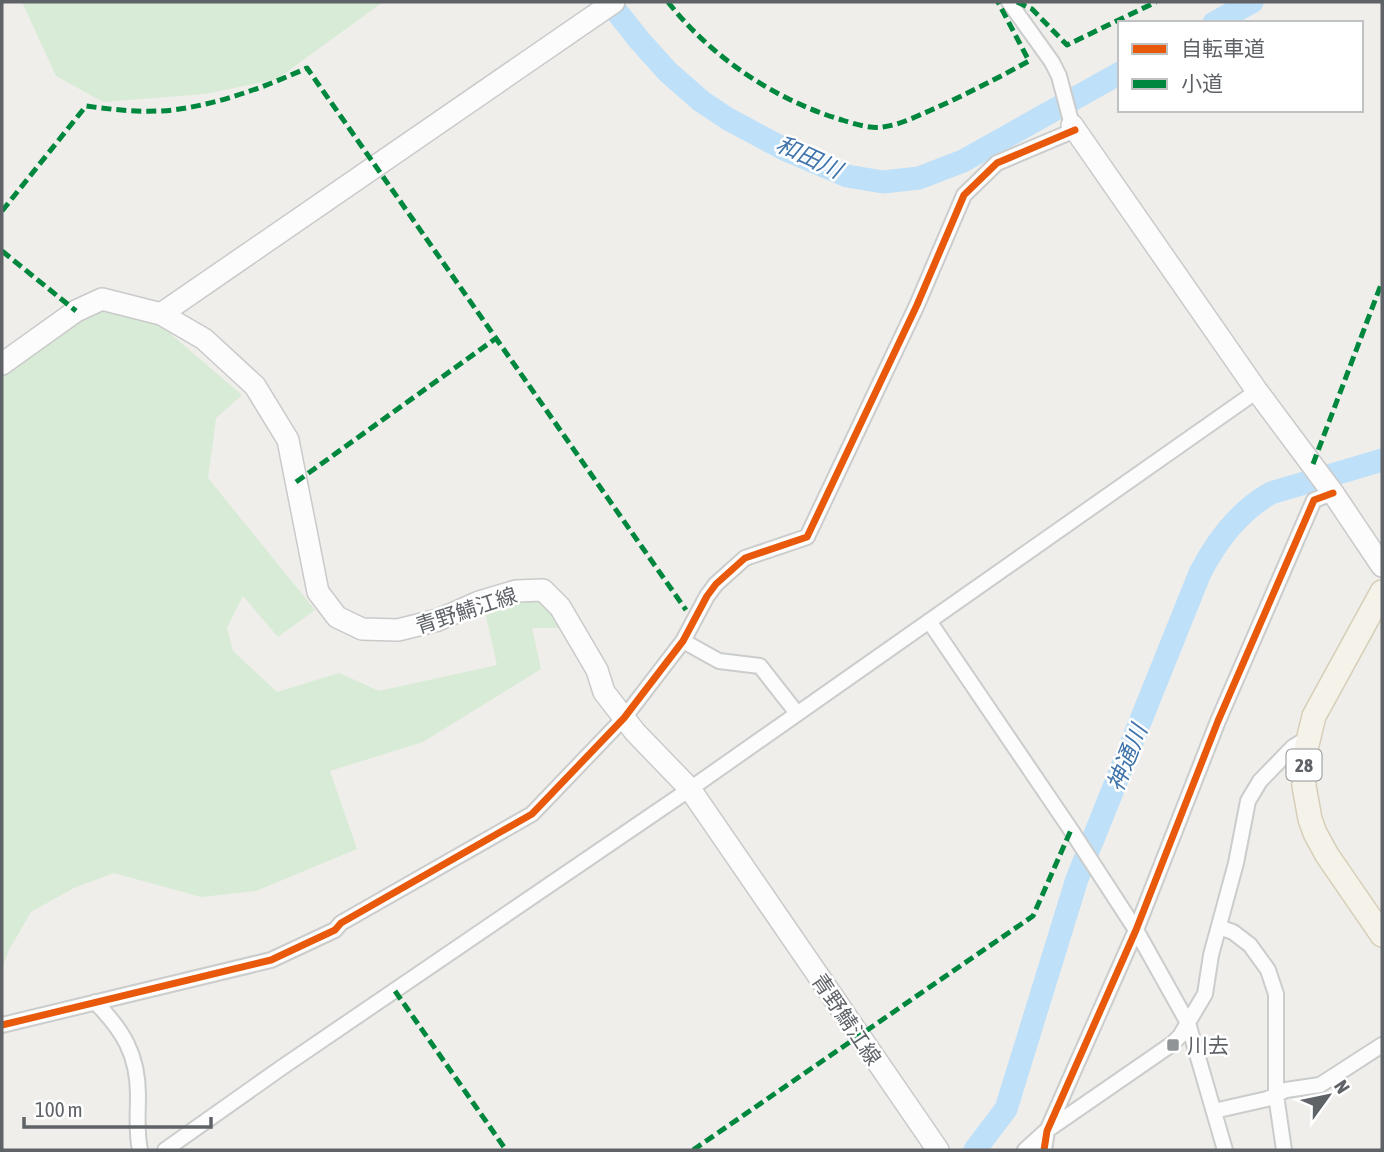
<svg xmlns="http://www.w3.org/2000/svg" width="1384" height="1152" viewBox="0 0 1384 1152" font-family="'Asap Condensed','Noto Sans JP',sans-serif">
<rect width="100%" height="100%" fill="#efeeea"/>
<path fill="#d8ebd6" d="M 22,2 L 383,2 L 277,79 L 205,94 L 103,102 L 56,76 Z
M 96,311 L 152,318 L 242,395 L 216,418 L 208,478 L 315,610 L 278,637 L 243,596 L 227,628 L 233,651 L 277,692 L 339,673 L 379,691 L 497,665 L 485,612 L 511,596 L 546,603 L 563,628 L 532,628 L 541,669 L 423,742 L 330,771 L 357,849 L 256,891 L 201,897 L 114,873 L 74,888 L 31,912 L 9,950 L 2,968 L 2,371 Z"/>
<g fill="none" stroke-linecap="round" stroke-linejoin="round">
<path stroke="#bfe0f9" stroke-width="23" d="M 609,2 L 640,41 L 668,72 L 701,101 L 728,119 L 786,150 L 847,176 L 883,182 L 919,178 L 963,161 L 1120,73
M 1214,23 L 1252,2
M 975,1150 L 1006,1109 L 1077,879 L 1200,573 C 1217,540 1239,511 1271,493 L 1382,460"/>
<g stroke="#cbcccc" stroke-width="18">
<path id="street" d="M 1009,2 L 1052,62 L 1059,76 L 1072,125
M 929,621 L 1071,830 L 1136,930 L 1188,1023 L 1225,1150
M 683,641 L 719,661 L 760,666 L 796,712
M 1219,927 L 1233,932 L 1250,945 L 1268,970 L 1276,994 L 1276,1095 L 1284,1150
M 95,1002 C 123,1030 138,1055 138,1095 C 138,1114 136,1132 140,1150
M 2,1025 L 271,960 L 335,930 L 341,923 L 532,814 L 624,718 L 683,641 L 707,596 L 716,584 L 745,558 L 807,537 L 917,305 L 964,195 L 997,163 L 1075,130
M 1214,1111 L 1267,1099 L 1286,1090 L 1320,1085 L 1382,1045
M 165,1150 L 281,1068 L 690,789 L 1257,391
M 1025,1150 L 1046,1131 L 1172,1044 L 1180,1036 L 1205,994 L 1211,955 L 1236,863 L 1248,801 L 1260,781 L 1293,747 L 1308,738
M 1044,1150 L 1047,1131 L 1136,930 L 1218,721 L 1314,500 L 1333,493"/>
</g>
<g stroke="#cacacb" stroke-width="24">
<path id="secondary" d="M 1072,125 L 1257,391 L 1333,493 L 1382,566
M 161,314 L 614,2
M 2,364 L 76,311 L 102,299 L 161,314 L 204,339 L 255,386 L 288,440 L 318,592 L 337,617 L 362,629 L 398,630 L 438,620 L 479,602 L 516,591 L 543,590 L 560,607 L 597,670 L 604,692 L 635,732 L 690,789 L 938,1150"/>
</g>
<g stroke="#d7ceb8" stroke-width="26">
<path id="primary" d="M 1382,592 L 1314,716 L 1304,757 L 1304,786 L 1310,819 L 1315,833 L 1327,855 L 1382,935"/>
</g>
<use href="#street" stroke="#fdfcfc" stroke-width="14"/>
<use href="#secondary" stroke="#fdfcfc" stroke-width="21"/>
<use href="#primary" stroke="#f4f2e9" stroke-width="23"/>
<path stroke="#00873e" stroke-width="5" stroke-dasharray="10 5" stroke-linecap="butt" d="M 668,2 C 711,57 775,100 842,120 C 854,124 871,129 883,127 C 899,125 915,117 929,111 C 963,96 996,79 1029,61 L 998,2
M 1017,2 L 1032,9 L 1067,45 L 1156,2
M 2,211 L 86,106 C 115,110 144,113 173,110 C 219,104 265,87 307,68 L 686,610
M 2,251 L 76,311
M 1313,464 L 1382,282
M 296,482 L 495,339
M 395,991 L 506,1150
M 693,1150 L 1033,916 L 1071,830"/>
<g stroke="#fff" stroke-width="11">
<path id="cycleway" d="M 2,1025 L 271,960 L 335,930 L 341,923 L 532,814 L 624,718 L 683,641 L 707,596 L 716,584 L 745,558 L 807,537 L 917,305 L 964,195 L 997,163 L 1075,130
M 1044,1150 L 1047,1131 L 1136,930 L 1218,721 L 1314,500 L 1333,493"/>
</g>
<use href="#cycleway" stroke="#e8590c" stroke-width="7"/>
</g>
<rect fill="#919496" stroke="#fff" stroke-width="2.5" x="1166" y="1038" width="14" height="14" rx="3.5"/>
<g text-anchor="middle" dominant-baseline="central" stroke-width="5" stroke-linejoin="round" paint-order="stroke">
<rect fill="#fff" stroke="#8f9295" stroke-width="2" x="1286.5" y="749.5" width="35" height="31" rx="5"/>
<g font-size="19" font-weight="bold" fill="#5f6368">
<text x="1304" y="765">28</text>
</g>
<g font-size="21" fill="#5f6368" stroke="#fff">
<text transform="translate(466 610) rotate(-18)">青野鯖江線</text>
<text transform="translate(847 1019) rotate(56)">青野鯖江線</text>
</g>
<g font-size="21" fill="#5f6368" stroke="#fff" text-anchor="start">
<text x="1187" y="1045">川去</text>
</g>
<g font-size="23" font-style="italic" fill="#4174aa" stroke="#fff">
<text transform="translate(809 157) rotate(25)">和田川</text>
<text transform="translate(1127 758) rotate(-68)">神通川</text>
</g>
</g>
<rect width="1384" height="1152" fill="none" stroke="#5f6368" stroke-width="7"/>
<rect x="1118" y="21" width="245" height="91" fill="#ffffff" stroke="#bfc1c3" stroke-width="2"/>
<rect x="1132" y="44" width="35" height="10" fill="#e8590c" stroke="#bfc1c3" stroke-width="2"/>
<text x="1181" y="56" font-size="21" fill="#5f6368">自転車道</text>
<rect x="1132" y="79" width="35" height="10" fill="#00873e" stroke="#bfc1c3" stroke-width="2"/>
<text x="1181" y="91" font-size="21" fill="#5f6368">小道</text>
<g transform="translate(1328 1096) rotate(57)" stroke="#ffffff" stroke-width="5" paint-order="stroke">
<path d="M0-5L12 26L0 18L-12 26Z" fill="#5f6368"/>
<text y="-10" font-size="19" font-weight="bold" text-anchor="middle" fill="#5f6368">N</text>
</g>
<path d="M24 1117v10h187v-10" fill="none" stroke="#5f6368" stroke-width="3.5"/>
<text x="35" y="1117" font-size="21" fill="#5f6368" stroke="#ffffff" stroke-width="5" paint-order="stroke">100 m</text>
</svg>
